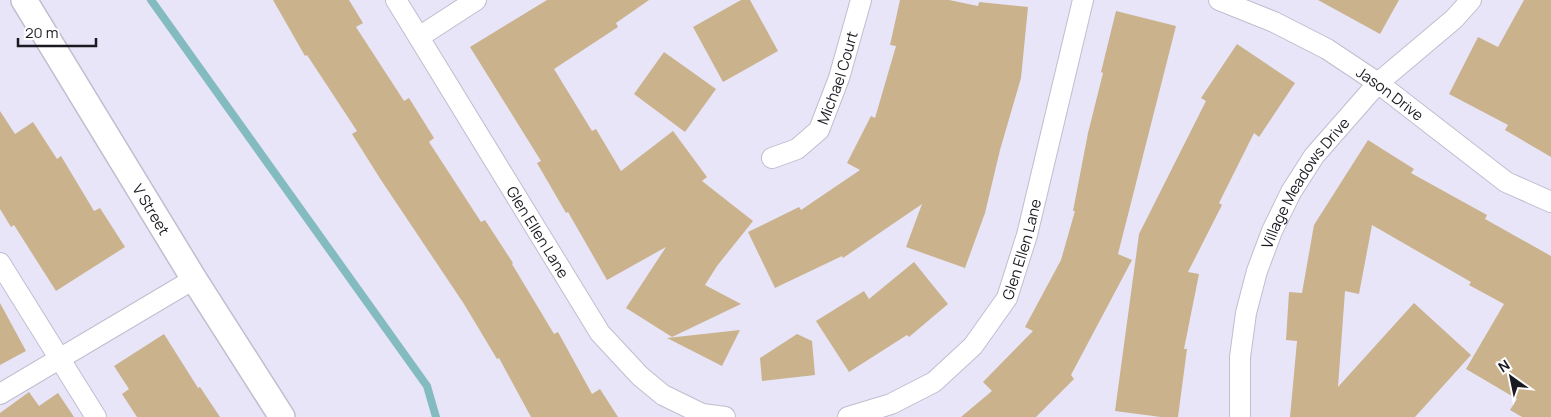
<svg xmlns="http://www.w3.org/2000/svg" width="1551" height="417" viewBox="0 0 1551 417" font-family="Manrope,sans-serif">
<rect width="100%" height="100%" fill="#e8e5f8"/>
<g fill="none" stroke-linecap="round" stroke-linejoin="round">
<path stroke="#84bbc1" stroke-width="8" d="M 151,0 L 427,386 L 436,417"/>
</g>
<path fill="#cab28c" d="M 273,0 L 349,0 L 363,23 L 356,27 L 404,101 L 409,98 L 434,138 L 429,142 L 481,222 L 485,220 L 513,263 L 512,264 L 554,334 L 558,332 L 592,394 L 600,389 L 618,417 L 531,417 L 499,358 L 497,359 L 464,304 L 381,180 L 352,134 L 357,131 L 307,55 L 305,56 Z
M 547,0 L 649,0 L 616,23 L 618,27 L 554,69 L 592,131 L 596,129 L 621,171 L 673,131 L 707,177 L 702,181 L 753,221 L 717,266 L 705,285 L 741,304 L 672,337 L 626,308 L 666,247 L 607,280 L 568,212 L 566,213 L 537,163 L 541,161 L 470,47 Z
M 741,0 L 750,0 L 778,51 L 723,82 L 693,27 Z
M 900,0 L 949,0 L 978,6 L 979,2 L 1028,7 L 1021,78 L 1000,150 L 985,213 L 965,268 L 906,247 L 922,204 L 843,258 L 842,256 L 775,288 L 748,232 L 799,207 L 801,210 L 860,170 L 847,163 L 871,116 L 875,118 L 896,46 L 890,45 Z
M 1318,0 L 1399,0 L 1380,34 Z
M 1524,0 L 1551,0 L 1551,157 L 1505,130 L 1508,125 L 1449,94 L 1478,37 L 1498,47 Z
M 1116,11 L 1176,26 L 1118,254 L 1132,260 L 1071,375 L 1074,379 L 1036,417 L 961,417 L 992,391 L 983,382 L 1033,331 L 1025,327 L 1061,260 L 1075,211 L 1073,211 L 1088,133 L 1103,73 L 1101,72 Z
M 1237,44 L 1295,83 L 1259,137 L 1254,133 L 1219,203 L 1222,205 L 1188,272 L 1199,274 L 1184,349 L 1187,349 L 1178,417 L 1161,417 L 1115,411 L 1139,234 L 1206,101 L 1201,98 Z
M 664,52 L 716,89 L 685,132 L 634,94 Z
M 0,111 L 15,134 L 33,122 L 57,159 L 61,156 L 94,211 L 100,208 L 125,247 L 56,291 L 14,225 L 11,227 L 0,209 Z
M 1368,140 L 1414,169 L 1411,173 L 1487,215 L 1485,219 L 1551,256 L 1551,417 L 1522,417 L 1510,410 L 1517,399 L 1466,369 L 1504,304 L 1469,285 L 1471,282 L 1372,225 L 1359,294 L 1345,291 L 1338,387 L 1414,303 L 1471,355 L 1415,417 L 1290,417 L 1297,341 L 1286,340 L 1289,292 L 1302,293 L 1314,225 Z
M 914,262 L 948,304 L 909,337 L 907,335 L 849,372 L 816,321 L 864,291 L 869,299 Z
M 0,303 L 26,351 L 0,365 Z
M 740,330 L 722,366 L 667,338 Z
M 164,334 L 198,388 L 200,387 L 220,417 L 137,417 L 122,394 L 129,389 L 114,366 Z
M 797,334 L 812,341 L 815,375 L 762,381 L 760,358 Z
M 29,392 L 39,406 L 58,393 L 74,417 L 0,417 L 0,413 Z"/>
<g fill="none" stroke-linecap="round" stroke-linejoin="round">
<g stroke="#c0bdcf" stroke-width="22">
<g id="minor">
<path id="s1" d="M 396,0 L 600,333 L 640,376 L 663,395 L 702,414 L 725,417"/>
<path id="s2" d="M 1219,0 L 1274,22 L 1327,49 L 1378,83 L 1506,182 L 1551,202"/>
<path d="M 419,37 L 476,0"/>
<path id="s3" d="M 772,158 L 797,149 L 819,130 L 839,78 L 861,0"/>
<path d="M 0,263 L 96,417"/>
<path d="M 0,394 L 194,279"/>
<path id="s4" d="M 848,417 L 891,404 L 934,382 L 973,346 L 1007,298 L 1027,235 L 1083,0"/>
<path id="s5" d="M 1240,417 L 1240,357 L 1246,313 L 1257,271 L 1272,231 L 1291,192 L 1314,156 L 1378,83 L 1454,19 L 1471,0"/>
</g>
</g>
<g stroke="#c0bdcf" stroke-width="28">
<g id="tertiary">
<path id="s6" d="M 24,0 L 194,279 L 282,417"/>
</g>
</g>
<use href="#minor" stroke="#fff" stroke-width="20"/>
<use href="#tertiary" stroke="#fff" stroke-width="25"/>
</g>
<g text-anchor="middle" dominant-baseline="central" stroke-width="4" stroke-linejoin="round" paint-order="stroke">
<g font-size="15" fill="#1b1a21" stroke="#fff">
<text stroke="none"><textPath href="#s3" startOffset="111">Michael Court</textPath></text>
<text stroke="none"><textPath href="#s2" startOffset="196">Jason Drive</textPath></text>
<text stroke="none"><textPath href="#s5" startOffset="249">Village Meadows Drive</textPath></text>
<text stroke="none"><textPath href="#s6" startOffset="245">V Street</textPath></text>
<text stroke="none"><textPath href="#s1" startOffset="272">Glen Ellen Lane</textPath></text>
<text stroke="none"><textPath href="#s4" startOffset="256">Glen Ellen Lane</textPath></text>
</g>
</g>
<g transform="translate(1511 377) rotate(327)" stroke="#ffffff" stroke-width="4" paint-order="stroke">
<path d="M0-4L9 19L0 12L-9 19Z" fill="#1b1a21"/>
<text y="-8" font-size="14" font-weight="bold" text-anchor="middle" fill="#1b1a21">N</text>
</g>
<path d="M18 38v8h78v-8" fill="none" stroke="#1b1a21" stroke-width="2.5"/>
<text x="25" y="38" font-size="15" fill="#1b1a21" stroke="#ffffff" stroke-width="4" paint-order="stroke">20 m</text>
</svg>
